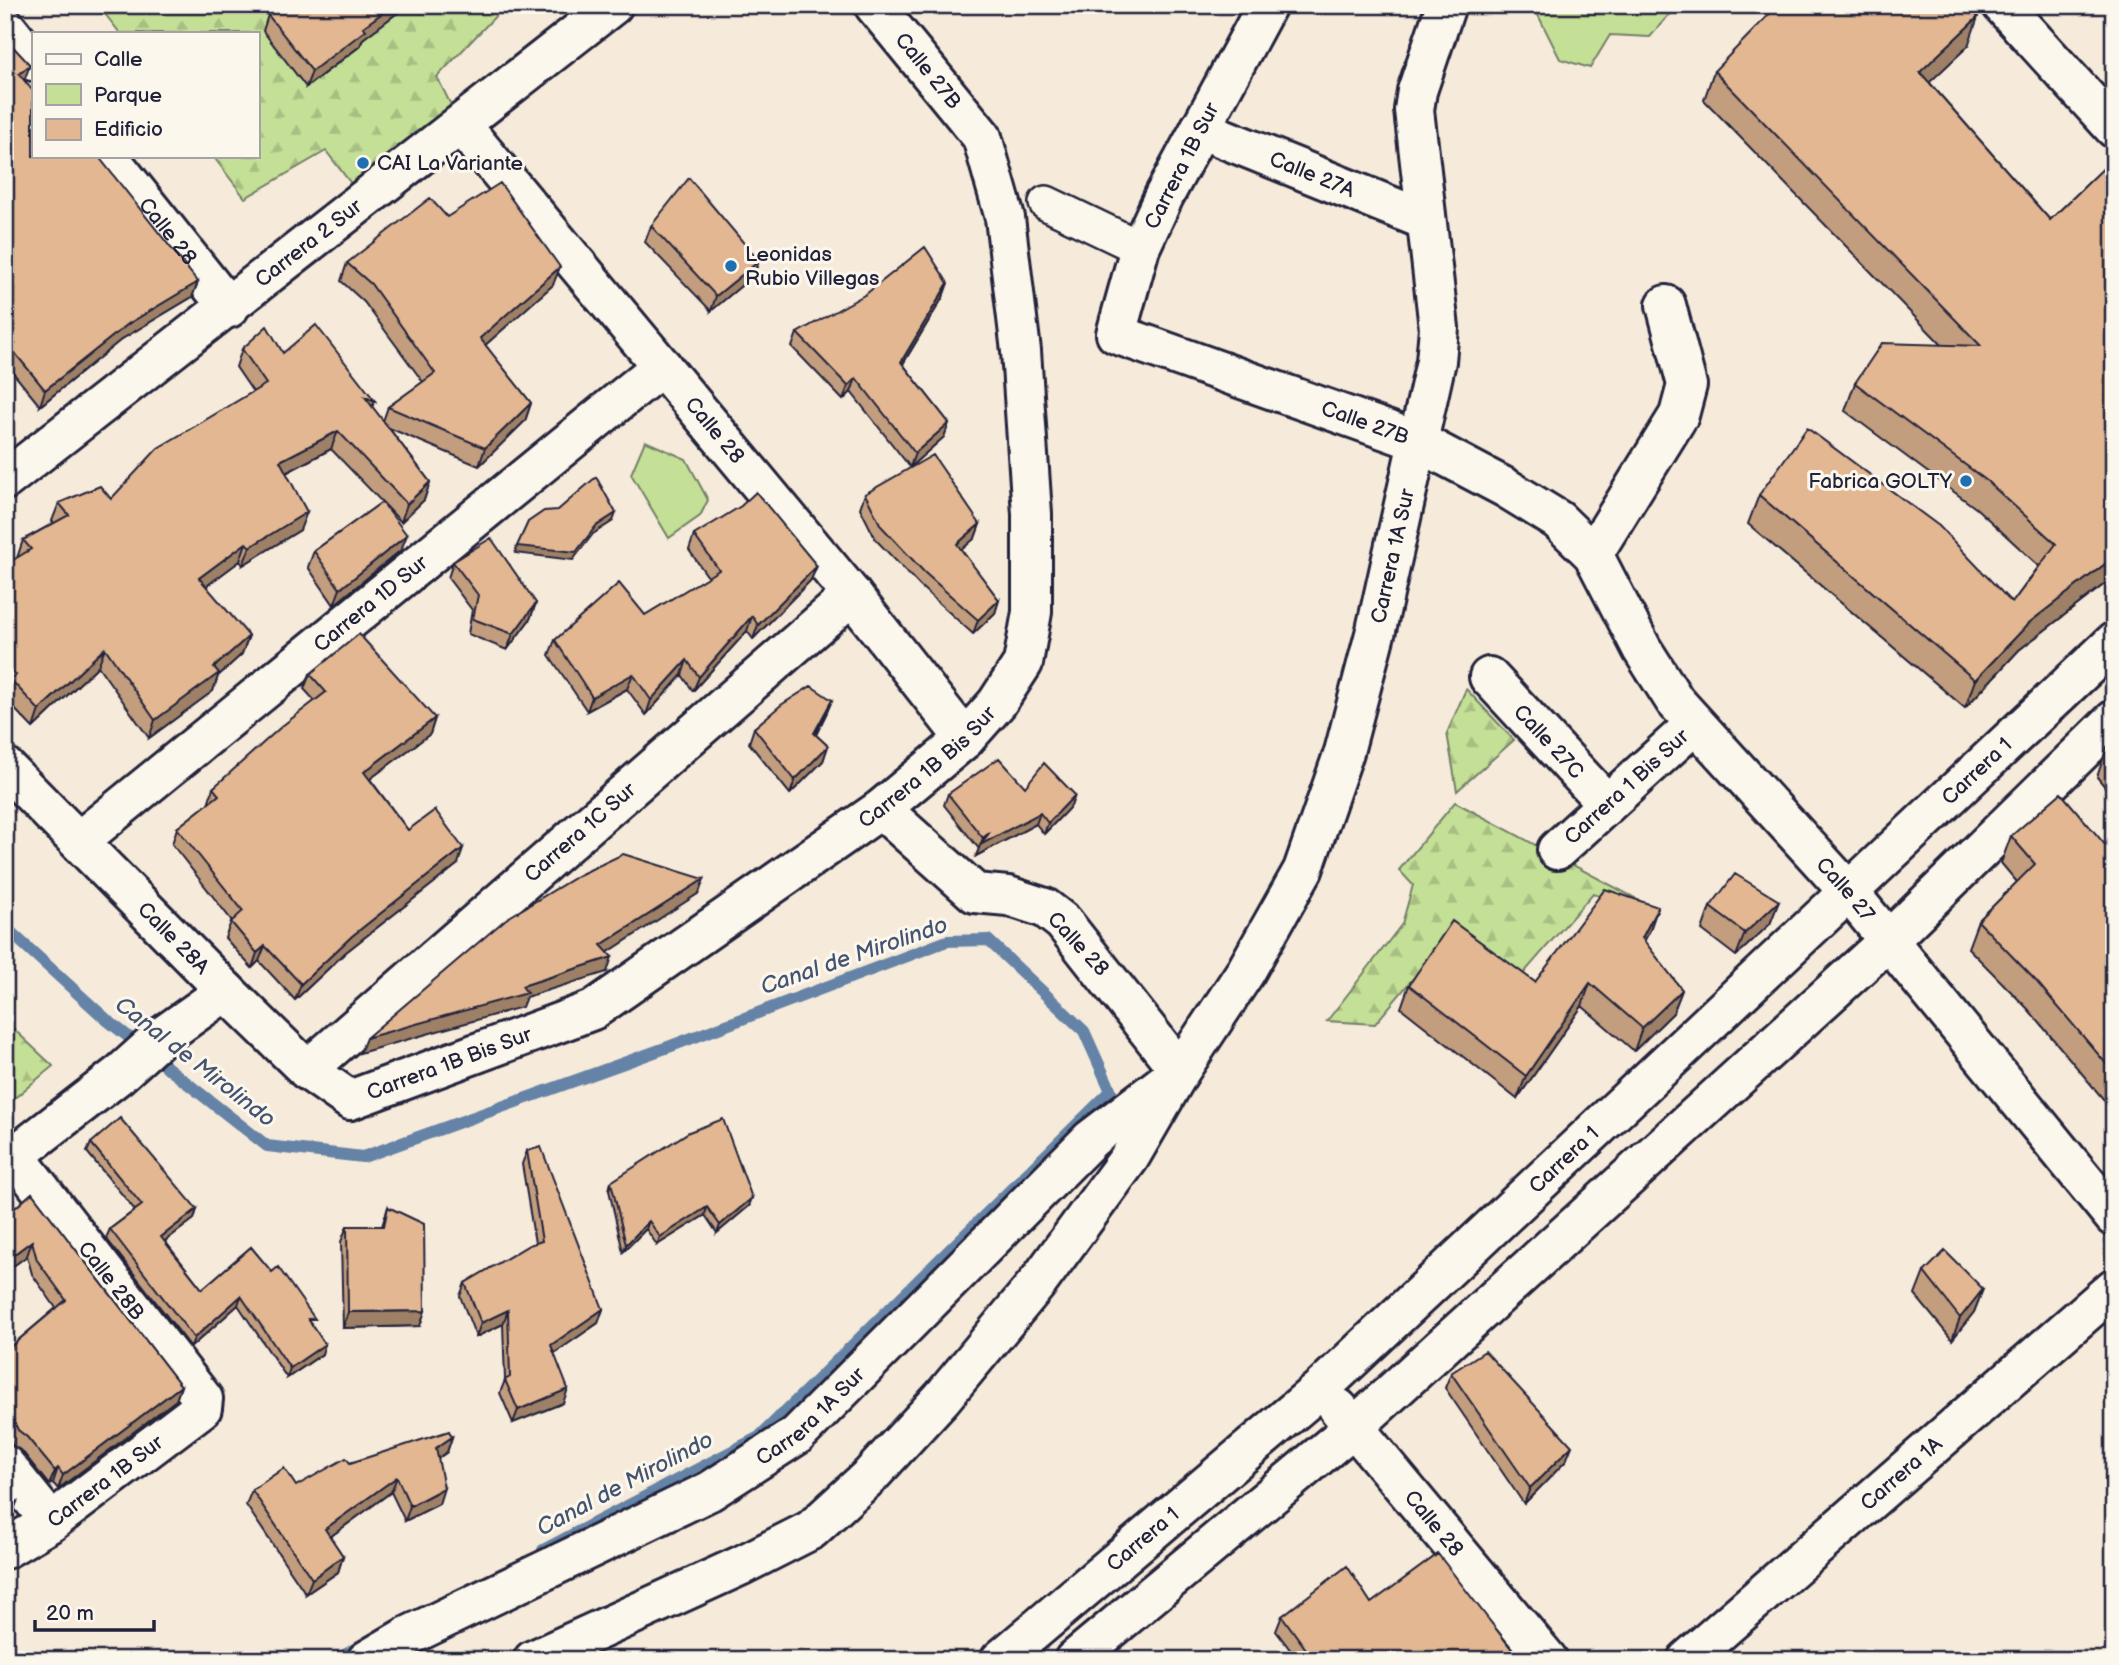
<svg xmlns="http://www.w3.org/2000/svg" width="2119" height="1665" viewBox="0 0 2119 1665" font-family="'Balsamiq Sans',sans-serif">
<defs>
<pattern id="forest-firs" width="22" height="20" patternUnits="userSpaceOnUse" patternTransform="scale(1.75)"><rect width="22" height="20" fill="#c4df96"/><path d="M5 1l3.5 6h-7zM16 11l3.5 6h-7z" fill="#a8bf82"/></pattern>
</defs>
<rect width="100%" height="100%" fill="#f6eada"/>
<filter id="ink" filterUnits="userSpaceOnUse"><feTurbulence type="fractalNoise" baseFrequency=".0143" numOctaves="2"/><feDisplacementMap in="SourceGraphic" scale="14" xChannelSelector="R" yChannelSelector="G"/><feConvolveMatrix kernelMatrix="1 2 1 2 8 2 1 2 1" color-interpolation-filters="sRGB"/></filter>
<g filter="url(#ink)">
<path fill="#c4df96" stroke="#738068" stroke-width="2" d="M 1533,5 L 1682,5 L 1667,17 L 1650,37 L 1610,35 L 1590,68 L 1560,59 Z
M 645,441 L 686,459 L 708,500 L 700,516 L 669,538 L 631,474 Z"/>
<path fill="url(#forest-firs)" stroke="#738068" stroke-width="2" d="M 98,5 L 506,5 L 437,77 L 453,109 L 353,186 L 326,151 L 245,198 L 213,156 L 257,156 L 257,33 L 120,33 Z
M 1466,689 L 1514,740 L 1457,791 L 1447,733 Z
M 1455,802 L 1635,898 L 1623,911 L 1593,893 L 1517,981 L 1451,933 L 1375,1024 L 1327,1021 L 1402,924 L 1413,885 L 1399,870 Z
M 5,1021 L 53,1066 L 5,1106 Z"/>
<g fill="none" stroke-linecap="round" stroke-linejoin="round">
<path stroke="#6583a6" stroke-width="12" d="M 5,927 L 107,1020 L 267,1146 L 363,1157 L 671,1046 L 947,941 L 988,940 L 1084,1031 L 1111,1091 L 759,1437 L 543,1550
M 335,1660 L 363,1645"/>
<g stroke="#22223b" stroke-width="38">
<path id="pedestrian" d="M 1046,203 L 1140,248"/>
</g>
<g stroke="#22223b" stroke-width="44">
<g id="minor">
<path id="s1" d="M 1267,5 L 1164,196 L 1140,248 L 1116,334 L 1417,441 L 1506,488 L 1558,520 L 1593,554 L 1642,649 L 1675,701 L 1848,891 L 2114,1217"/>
<path d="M 2002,5 L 2114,128"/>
<path d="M 5,26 L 33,61"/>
<path id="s2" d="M 461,125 L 852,595 L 965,739"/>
<path id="s3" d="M 1200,129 L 1425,220"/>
<path id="s4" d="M 108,156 L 229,308"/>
<path id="s5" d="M 5,480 L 613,5"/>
<path d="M 1593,554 L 1679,415 L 1687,385 L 1666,305"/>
<path id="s6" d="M 1489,677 L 1607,804"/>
<path id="s7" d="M 5,767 L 226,991 L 307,1070 L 350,1100 L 593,1010 L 881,809 L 965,739 L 997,703 L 1023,663 L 1032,612 L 1032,514 L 1021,351 L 1005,218 L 982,137 L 874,5"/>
<path id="s8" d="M 79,841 L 662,366"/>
<path id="s9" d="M 1557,850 L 1695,724"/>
<path id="s10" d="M 307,1070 L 852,595"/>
<path d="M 5,1163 L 120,1074 L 160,1038 L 226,991"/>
<path id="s11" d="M 1338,1408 L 1548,1660"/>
<path d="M 5,1465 L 51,1522"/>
<path id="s12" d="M 5,1549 L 51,1522 L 202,1408 L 203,1399 L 15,1156"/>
<path id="s13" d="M 367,1660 L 406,1637 L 710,1491 L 797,1435 L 1091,1139 L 1180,1071 L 1063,922 L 1045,908 L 1008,896 L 975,893 L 881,809"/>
<path id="s14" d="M 533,1660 L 742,1565 L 811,1530 L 871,1475 L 942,1398 L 1039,1281 L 1130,1157 L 1180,1071 L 1246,971 L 1303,870 L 1344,752 L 1376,630 L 1436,361 L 1439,328 L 1414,110 L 1417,91 L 1446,5"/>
<path id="s15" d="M 1000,1660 L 1320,1389 L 2114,642"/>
<path d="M 1074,1660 L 1355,1426 L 1888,941 L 2114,720"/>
<path id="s16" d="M 1687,1660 L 2114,1288"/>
</g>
</g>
<use href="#pedestrian" stroke="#fbf7ec" stroke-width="33"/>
<use href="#minor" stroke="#fbf7ec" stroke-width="38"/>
</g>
<path fill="#c29d7e" stroke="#22223b" stroke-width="2" d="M 268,15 L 363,39 L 360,46 L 306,87 L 263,31 Z
M 5,38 L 25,80 L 33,156 L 198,282 L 192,297 L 122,339 L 40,406 L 5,363 L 7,356 L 5,354 Z
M 1968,46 L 1929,82 L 2050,220 L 2114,158 L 2114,581 L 2106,583 L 2019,650 L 1965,708 L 1748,524 L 1759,495 L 2012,603 L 2039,566 L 1977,509 L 1845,411 L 1855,383 L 1942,345 L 1704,100 L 1714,71 Z
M 447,217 L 553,285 L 485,345 L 531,403 L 525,421 L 479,466 L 389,428 L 430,482 L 424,500 L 401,522 L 383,503 L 401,550 L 334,605 L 308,567 L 314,551 L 382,502 L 331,449 L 286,473 L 300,530 L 243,565 L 240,561 L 206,586 L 242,654 L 218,676 L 213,691 L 149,738 L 98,666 L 33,728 L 5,699 L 5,565 L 17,558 L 23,540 L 54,523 L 52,521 L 59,503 L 111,499 L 253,392 L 236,367 L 242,349 L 283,353 L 375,401 L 372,407 L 383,421 L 388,407 L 423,382 L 364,302 L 341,281 L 347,263 Z
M 651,226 L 759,261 L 753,276 L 711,311 L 645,242 Z
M 943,297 L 903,364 L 949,423 L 944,437 L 910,467 L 851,392 L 843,400 L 792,347 L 797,333 Z
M 865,494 L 980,524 L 975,538 L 961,550 L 999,600 L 995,613 L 973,634 L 920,586 L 876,540 L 860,508 Z
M 694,535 L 811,580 L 753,639 L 747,631 L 693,691 L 682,675 L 646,715 L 627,689 L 587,711 L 549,655 L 555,640 L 645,615 L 708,577 L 689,550 Z
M 453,562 L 536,603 L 530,619 L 507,650 L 468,634 L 472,610 L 448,578 Z
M 310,674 L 435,718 L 430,734 L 370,779 L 408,830 L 458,864 L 346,952 L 295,1000 L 259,961 L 252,968 L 225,938 L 231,922 L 232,921 L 172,844 L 177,828 L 208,804 L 213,788 L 315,701 L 304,689 Z
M 832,700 L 826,714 L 816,735 L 828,746 L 823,761 L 790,794 L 749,743 L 754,728 Z
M 2114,742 L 2114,798 L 2097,777 L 2107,747 Z
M 1025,787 L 1075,795 L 1071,806 L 1044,834 L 1036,824 L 976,856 L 979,849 L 944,805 L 948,794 Z
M 2011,836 L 2114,855 L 2114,1112 L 2028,1009 L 1968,948 L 1978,921 L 2017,882 L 2001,863 Z
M 1779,901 L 1770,924 L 1736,956 L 1702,930 L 1710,907 Z
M 1650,930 L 1644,941 L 1682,990 L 1673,1013 L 1634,1051 L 1582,1006 L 1517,1099 L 1401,1008 L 1409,985 L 1535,982 Z
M 91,1143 L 197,1209 L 194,1219 L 165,1241 L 202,1289 L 251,1247 L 312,1325 L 322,1354 L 287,1378 L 238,1305 L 191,1347 L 106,1238 L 110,1229 L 135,1210 L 87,1152 Z
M 527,1151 L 603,1309 L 598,1323 L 554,1353 L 563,1403 L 513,1423 L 500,1393 L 505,1380 L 503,1324 L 476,1337 L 460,1296 L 465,1283 L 535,1243 L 522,1164 Z
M 611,1182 L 749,1206 L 717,1233 L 705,1215 L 657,1245 L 646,1229 L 623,1252 L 609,1190 Z
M 32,1193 L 181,1386 L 176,1400 L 58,1489 L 53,1483 L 49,1485 L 22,1451 L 12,1445 L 5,1429 L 5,1341 L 10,1347 L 56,1308 L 32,1274 L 27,1256 L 5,1272 L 5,1217 Z
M 388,1207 L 420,1326 L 343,1328 L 341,1242 L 347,1226 L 382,1226 Z
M 1924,1272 L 1983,1289 L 1974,1312 L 1952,1340 L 1915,1295 Z
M 1451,1373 L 1566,1461 L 1524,1504 L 1445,1388 Z
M 452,1437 L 447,1452 L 438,1458 L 439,1504 L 405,1521 L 391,1492 L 330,1537 L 343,1556 L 338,1572 L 306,1594 L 246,1505 L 252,1490 L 296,1486 L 350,1463 Z
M 1371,1603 L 1520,1660 L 1298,1660 L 1276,1631 L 1282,1616 Z"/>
<path fill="#9e8066" stroke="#22223b" stroke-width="2" d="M 393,5 L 408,5 L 363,39 L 360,46 L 306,87 L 312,71 L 363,27 Z
M 1978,17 L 1968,46 L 1910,101 L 1920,72 Z
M 30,65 L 24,81 L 19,74 Z
M 759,261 L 753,276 L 711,311 L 716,296 Z
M 560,267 L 553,285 L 473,356 L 480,338 Z
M 198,282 L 192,297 L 122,339 L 40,406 L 45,390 L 128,324 Z
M 948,283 L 943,297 L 896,375 L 901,362 Z
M 856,378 L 851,392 L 843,400 L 848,386 Z
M 531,403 L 525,421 L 479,466 L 485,448 Z
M 949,423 L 944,437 L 910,467 L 915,453 Z
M 338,431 L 331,449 L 274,479 L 280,461 Z
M 430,482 L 424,500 L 401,522 L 407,504 Z
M 307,512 L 300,530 L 243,565 L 250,547 Z
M 616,513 L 613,521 L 593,534 L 573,560 L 515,553 L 517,546 L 596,526 Z
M 980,524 L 975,538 L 952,558 L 957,544 Z
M 407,535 L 401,550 L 334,605 L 340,589 Z
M 246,543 L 240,561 L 193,596 L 199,578 Z
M 2114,557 L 2114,581 L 2106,583 L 2019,650 L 1965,708 L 1975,680 L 2030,622 Z
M 817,566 L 811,580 L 753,639 L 758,625 Z
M 999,600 L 995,613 L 973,634 L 978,620 Z
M 536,603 L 530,619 L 507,650 L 513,634 Z
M 752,616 L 747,631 L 693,691 L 699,677 Z
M 249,636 L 242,654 L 218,676 L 213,691 L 149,738 L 155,720 Z
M 105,648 L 98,666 L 33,728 L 39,710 Z
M 687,660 L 682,675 L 646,715 L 651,700 Z
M 633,674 L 627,689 L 587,711 L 592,697 Z
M 832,700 L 826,714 L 809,748 L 814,733 Z
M 435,718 L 430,734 L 358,788 L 364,772 Z
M 828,746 L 823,761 L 790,794 L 795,780 Z
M 1075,795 L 1071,806 L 1044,834 L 1048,823 Z
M 1040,813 L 1036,824 L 976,856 L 983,838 L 990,832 Z
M 463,848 L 458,864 L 346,952 L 295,1000 L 301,984 L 352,936 Z
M 704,879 L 699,893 L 596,960 L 601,945 Z
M 1779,901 L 1770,924 L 1736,956 L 1745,933 Z
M 1658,907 L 1650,930 L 1634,961 L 1642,938 Z
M 265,946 L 259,961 L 252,968 L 257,953 Z
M 612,957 L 607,972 L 526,997 L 522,1007 L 360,1053 L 366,1038 L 522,986 Z
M 1590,983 L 1582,1006 L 1517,1099 L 1526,1076 Z
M 1682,990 L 1673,1013 L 1634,1051 L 1642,1028 Z
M 752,1198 L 749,1206 L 717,1233 L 720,1225 Z
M 707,1207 L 705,1215 L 657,1245 L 660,1237 Z
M 197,1209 L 194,1219 L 158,1246 L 161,1237 Z
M 649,1221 L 646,1229 L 623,1252 L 626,1245 Z
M 32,1241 L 27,1256 L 5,1272 L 5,1261 Z
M 1983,1289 L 1974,1312 L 1952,1340 L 1960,1318 Z
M 241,1296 L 238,1305 L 191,1347 L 194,1338 Z
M 603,1309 L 598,1323 L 546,1359 L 551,1345 Z
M 508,1310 L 503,1324 L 476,1337 L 481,1323 Z
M 425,1311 L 420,1326 L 343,1328 L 348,1312 Z
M 325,1344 L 322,1354 L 287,1378 L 290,1368 Z
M 181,1386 L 176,1400 L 58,1489 L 63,1475 Z
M 568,1389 L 563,1403 L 513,1423 L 518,1410 Z
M 452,1437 L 447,1452 L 430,1464 L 436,1448 Z
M 1572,1446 L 1566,1461 L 1524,1504 L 1530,1488 Z
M 58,1468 L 53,1483 L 49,1485 L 55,1471 Z
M 397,1477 L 391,1492 L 319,1545 L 325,1529 Z
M 444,1488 L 439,1504 L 405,1521 L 410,1506 Z
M 17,1502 L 12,1516 L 5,1522 L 5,1512 Z
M 343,1556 L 338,1572 L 306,1594 L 312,1579 Z"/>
<path fill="#e2b792" stroke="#22223b" stroke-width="2" d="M 286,5 L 393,5 L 363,27 L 366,30 L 312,71 L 268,15 Z
M 1778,5 L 1967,5 L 1978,17 L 1920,72 L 2050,220 L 2114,158 L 2114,557 L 2030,622 L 1975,680 L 1759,495 L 1807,428 L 1939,526 L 2012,603 L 2056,544 L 1987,481 L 1855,383 L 1882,343 L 1981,346 L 1714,71 Z
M 5,38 L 30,65 L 19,74 L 33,91 L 33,156 L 98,156 L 198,282 L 128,324 L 45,390 L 10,347 L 15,344 L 5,331 Z
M 689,178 L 759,261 L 716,296 L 651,226 Z
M 500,183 L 560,267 L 480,338 L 531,403 L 485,448 L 388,407 L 435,373 L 371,284 L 347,263 L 430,198 L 447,217 Z
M 925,247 L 948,283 L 901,362 L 949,423 L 915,453 L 856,378 L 848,386 L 797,333 L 866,294 Z
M 316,325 L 375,401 L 365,397 L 430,482 L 407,504 L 338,431 L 280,461 L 307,512 L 250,547 L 246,543 L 199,578 L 249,636 L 214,667 L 219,673 L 155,720 L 105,648 L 39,710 L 10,679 L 16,675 L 5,666 L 5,565 L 31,549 L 23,540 L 69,515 L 59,503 L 100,486 L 111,499 L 158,448 L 266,384 L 242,349 L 267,326 L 283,353 Z
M 933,455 L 980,524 L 957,544 L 999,600 L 978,620 L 925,573 L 881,526 L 865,494 Z
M 596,477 L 616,513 L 596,526 L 576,552 L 517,546 L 528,522 L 544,511 L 558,510 Z
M 756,492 L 817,566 L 758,625 L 752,616 L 699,677 L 687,660 L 651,700 L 633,674 L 592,697 L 555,640 L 619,583 L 645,615 L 719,570 L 694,535 L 741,506 Z
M 382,502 L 407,535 L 340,589 L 314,551 Z
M 491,538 L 536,603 L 513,634 L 473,619 L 478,595 L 453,562 Z
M 359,634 L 435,718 L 364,772 L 408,830 L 435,810 L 463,848 L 352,936 L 301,984 L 265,946 L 257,953 L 231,922 L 243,911 L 177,828 L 219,795 L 213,788 L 282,726 L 326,692 L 310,674 Z
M 811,686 L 832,700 L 814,733 L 828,746 L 795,780 L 754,728 L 781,705 Z
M 2114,742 L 2114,755 L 2107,747 Z
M 999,758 L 1025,787 L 1044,763 L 1075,795 L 1048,823 L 1040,813 L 980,845 L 990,832 L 983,838 L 948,794 Z
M 2061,793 L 2114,855 L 2114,1073 L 2037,982 L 1978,921 L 2035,864 L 2011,836 Z
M 623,854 L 704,879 L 601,945 L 612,957 L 522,986 L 527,993 L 366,1038 L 506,919 L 579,875 Z
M 1735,874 L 1779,901 L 1745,933 L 1710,907 Z
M 1605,889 L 1658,907 L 1642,938 L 1682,990 L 1642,1028 L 1590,983 L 1526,1076 L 1409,985 L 1452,921 L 1535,982 Z
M 120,1118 L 197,1209 L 161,1237 L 202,1289 L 251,1247 L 272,1272 L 278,1267 L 315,1319 L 308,1319 L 325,1344 L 290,1368 L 241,1296 L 194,1338 L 110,1229 L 142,1205 L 91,1143 Z
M 723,1119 L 752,1198 L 720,1225 L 707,1207 L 660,1237 L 649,1221 L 626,1245 L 611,1182 L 689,1132 Z
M 541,1147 L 603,1309 L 551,1345 L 568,1389 L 518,1410 L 505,1380 L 510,1377 L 508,1310 L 481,1323 L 465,1283 L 529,1245 L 542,1241 L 527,1151 Z
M 32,1193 L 181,1386 L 63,1475 L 58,1468 L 55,1471 L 27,1437 L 18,1430 L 5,1403 L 5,1341 L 10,1347 L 66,1300 L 37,1260 L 32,1241 L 5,1261 L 5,1217 Z
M 388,1207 L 424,1224 L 425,1311 L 348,1312 L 347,1226 L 384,1226 Z
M 1945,1251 L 1983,1289 L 1960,1318 L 1924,1272 Z
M 1485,1351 L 1572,1446 L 1530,1488 L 1451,1373 Z
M 449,1431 L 452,1437 L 436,1448 L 444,1488 L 410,1506 L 397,1477 L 325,1529 L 343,1556 L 312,1579 L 252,1490 L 284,1468 L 296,1486 L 346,1458 L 350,1463 Z
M 5,1487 L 17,1502 L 5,1512 Z
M 1438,1554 L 1520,1660 L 1386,1660 L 1382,1655 L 1374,1660 L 1314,1660 L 1282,1616 L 1347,1566 L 1371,1603 Z"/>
</g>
<g fill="#1f6fb2" stroke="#fbf7ec" stroke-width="2.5">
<circle cx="363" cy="163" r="7"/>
<circle cx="731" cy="266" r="7"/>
<circle cx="1966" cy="481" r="7"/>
</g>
<g text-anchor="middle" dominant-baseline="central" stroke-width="6" stroke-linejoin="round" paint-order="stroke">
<g font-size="21" fill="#22223b" stroke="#fbf7ec">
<text transform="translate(928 71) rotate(51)">Calle 27B</text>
<text transform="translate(1182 166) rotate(-63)">Carrera 1B Sur</text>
<text stroke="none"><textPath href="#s3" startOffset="121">Calle 27A</textPath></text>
<text stroke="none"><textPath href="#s4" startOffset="96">Calle 28</textPath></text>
<text stroke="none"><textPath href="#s5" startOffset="385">Carrera 2 Sur</textPath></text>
<text stroke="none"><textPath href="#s1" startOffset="628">Calle 27B</textPath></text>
<text stroke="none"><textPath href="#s2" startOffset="397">Calle 28</textPath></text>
<text stroke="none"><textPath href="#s14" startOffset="1461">Carrera 1A Sur</textPath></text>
<text stroke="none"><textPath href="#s8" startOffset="376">Carrera 1D Sur</textPath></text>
<text stroke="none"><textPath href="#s6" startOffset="88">Calle 27C</textPath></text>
<text stroke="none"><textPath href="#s7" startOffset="1153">Carrera 1B Bis Sur</textPath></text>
<text stroke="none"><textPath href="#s15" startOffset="1321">Carrera 1</textPath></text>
<text stroke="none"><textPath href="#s9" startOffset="94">Carrera 1 Bis Sur</textPath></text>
<text stroke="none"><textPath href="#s10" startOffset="362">Carrera 1C Sur</textPath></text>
<text stroke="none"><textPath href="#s1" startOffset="1316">Calle 27</textPath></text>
<text stroke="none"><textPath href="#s7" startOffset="240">Calle 28A</textPath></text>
<text transform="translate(1078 944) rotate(47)">Calle 28</text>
<text stroke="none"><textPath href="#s7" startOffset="586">Carrera 1B Bis Sur</textPath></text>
<text stroke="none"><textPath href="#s15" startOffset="754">Carrera 1</textPath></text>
<text transform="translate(111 1281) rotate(52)">Calle 28B</text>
<text stroke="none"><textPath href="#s13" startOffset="508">Carrera 1A Sur</textPath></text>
<text stroke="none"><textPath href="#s16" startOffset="284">Carrera 1A</textPath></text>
<text stroke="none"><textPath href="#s12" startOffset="121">Carrera 1B Sur</textPath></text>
<text stroke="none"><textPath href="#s11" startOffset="150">Calle 28</textPath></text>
<text stroke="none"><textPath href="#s15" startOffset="187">Carrera 1</textPath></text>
</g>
<g font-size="21" fill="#22223b" stroke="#fbf7ec" text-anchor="start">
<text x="377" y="163">CAI La Variante</text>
<text x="745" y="254">Leonidas<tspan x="745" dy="24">Rubio Villegas</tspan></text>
<text x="1952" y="481" text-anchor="end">Fabrica GOLTY</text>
</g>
<g font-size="23" font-style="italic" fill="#435371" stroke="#fbf7ec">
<text transform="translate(854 956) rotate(-19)">Canal de Mirolindo</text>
<text transform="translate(195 1062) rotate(38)">Canal de Mirolindo</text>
<text transform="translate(625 1484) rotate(-28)">Canal de Mirolindo</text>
</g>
</g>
<rect width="2119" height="1665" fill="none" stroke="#fbf7ec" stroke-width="28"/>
<rect x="14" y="14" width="2091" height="1637" fill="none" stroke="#22223b" stroke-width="2.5" filter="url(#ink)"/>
<rect x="32" y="32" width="228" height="126" fill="#fbf7ec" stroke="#a4a2a5" stroke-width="2"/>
<rect x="46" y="54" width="35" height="10" fill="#fbf7ec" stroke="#a4a2a5" stroke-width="2"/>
<text x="94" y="66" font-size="21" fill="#22223b">Calle</text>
<rect x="46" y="84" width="35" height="21" fill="#c4df96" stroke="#a4a2a5" stroke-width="2"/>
<text x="94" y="102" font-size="21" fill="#22223b">Parque</text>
<rect x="46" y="119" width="35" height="21" fill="#e2b792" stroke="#a4a2a5" stroke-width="2"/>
<text x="94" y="136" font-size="21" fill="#22223b">Edificio</text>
<path d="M35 1620v10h119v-10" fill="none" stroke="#22223b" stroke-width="3.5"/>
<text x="46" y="1620" font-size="21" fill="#22223b" stroke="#fbf7ec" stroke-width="5" paint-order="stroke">20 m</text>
</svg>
